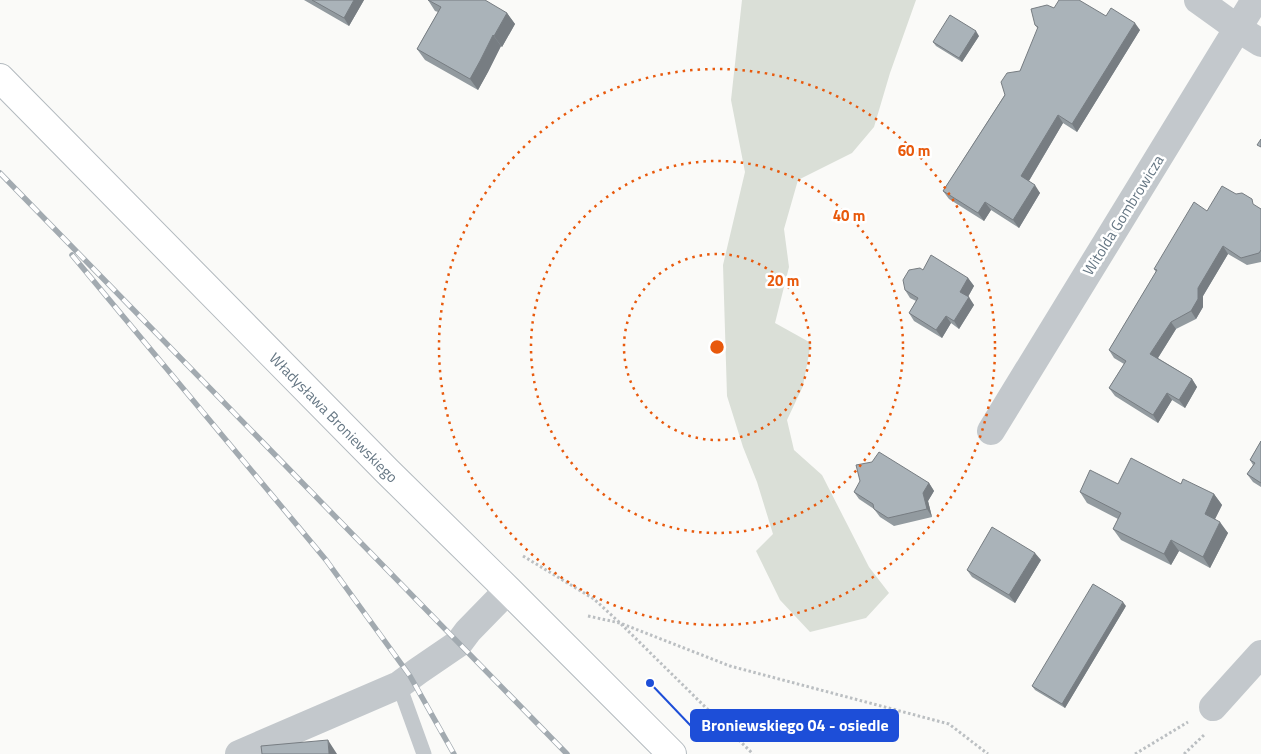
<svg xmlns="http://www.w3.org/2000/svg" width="1261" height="754" viewBox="0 0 1261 754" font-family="'Titillium Web',sans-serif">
<rect width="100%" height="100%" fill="#fafaf8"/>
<path fill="#dadfd7" d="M 742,0 L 916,0 L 890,73 L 874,127 L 852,153 L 798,180 L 784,229 L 789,267 L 775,323 L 811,343 L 803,386 L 787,420 L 794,450 L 822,475 L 869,567 L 889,593 L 866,618 L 810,632 L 780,600 L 756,551 L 773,534 L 757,482 L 743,447 L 727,396 L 723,265 L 745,172 L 731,100 Z"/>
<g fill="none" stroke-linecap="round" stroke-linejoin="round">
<g stroke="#b3babf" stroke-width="30">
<g id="secondary">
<path id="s1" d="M 0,78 L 387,471 L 508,590 L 672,754"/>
</g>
</g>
<path stroke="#bbbfc2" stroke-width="3" stroke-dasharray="2.5 2.5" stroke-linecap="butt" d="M 523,556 L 594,599 L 620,623 L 753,754
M 588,616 L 620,623 L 730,666 L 949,724 L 988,754
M 1135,754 L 1188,722
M 1184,754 L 1204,735"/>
<path stroke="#c3c8cc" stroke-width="15" d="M 399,685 L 424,754"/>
<path stroke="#c3c8cc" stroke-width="28" d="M 1198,0 L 1237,28 L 1261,43
M 991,431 L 1255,0
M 1213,707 L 1261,654
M 239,754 L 399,685 L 418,671 L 459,643 L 468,631 L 508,590"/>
<use href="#secondary" stroke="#fff" stroke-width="28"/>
<g stroke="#a2aab0" stroke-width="5.5">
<path id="rail" d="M 0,173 L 567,754
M 72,255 L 326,560 L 410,676 L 454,754"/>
</g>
<use href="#rail" stroke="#fff" stroke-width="4" stroke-dasharray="11" stroke-linecap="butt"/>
</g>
<path fill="#929a9f" d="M 304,0 L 364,0 L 349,26 Z
M 428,0 L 507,13 L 515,24 L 502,47 L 501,46 L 488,72 L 478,90 L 425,60 L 417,49 L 438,12 L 435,11 Z
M 1054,8 L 1106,16 L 1140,30 L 1077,132 L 1063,123 L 1029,181 L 1040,193 L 1019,228 L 991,210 L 984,221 L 949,199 L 943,191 L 1020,71 L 1038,29 L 1035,25 Z
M 979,36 L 962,62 L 936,46 L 933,42 Z
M 1257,207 L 1261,209 L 1261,262 L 1247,265 L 1228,254 L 1203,296 L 1203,307 L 1196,319 L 1176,329 L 1158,358 L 1192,379 L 1197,387 L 1185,408 L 1172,400 L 1158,423 L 1115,396 L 1109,388 L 1124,364 L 1114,358 L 1109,350 L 1156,272 L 1154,269 L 1207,211 Z
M 923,270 L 968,278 L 974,286 L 968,297 L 974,305 L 959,329 L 951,323 L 942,338 L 914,321 L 909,313 L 916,301 L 910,298 L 905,290 Z
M 1261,441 L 1261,487 L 1253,482 L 1247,474 L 1253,465 L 1250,460 Z
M 929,483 L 934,491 L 928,501 L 932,517 L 894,526 L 880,517 L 874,509 L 859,499 L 854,492 Z
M 1118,484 L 1214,494 L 1222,505 L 1215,519 L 1228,533 L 1210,568 L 1179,551 L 1171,565 L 1121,540 L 1113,529 L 1118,519 L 1087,503 L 1080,492 Z
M 1041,560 L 1015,603 L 972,577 L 967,570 Z
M 1126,606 L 1065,708 L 1035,690 L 1032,686 Z"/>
<path fill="#777d82" d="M 354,0 L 364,0 L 349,26 L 344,18 Z
M 507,13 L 515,24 L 502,47 L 494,36 Z
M 1135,23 L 1140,30 L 1077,132 L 1072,124 Z
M 976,31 L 979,36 L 962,62 L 959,58 Z
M 493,35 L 501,46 L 488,72 L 478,90 L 470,79 Z
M 1058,115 L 1063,123 L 1027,184 L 1021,176 Z
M 1035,185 L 1040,193 L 1019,228 L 1013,220 Z
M 985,202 L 991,210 L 984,221 L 978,213 Z
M 1223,246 L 1228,254 L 1203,296 L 1203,307 L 1196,319 L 1191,311 L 1198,288 Z
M 968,278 L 974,286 L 966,300 L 960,292 Z
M 969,297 L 974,305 L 959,329 L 954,321 Z
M 946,316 L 951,323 L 942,338 L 936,330 Z
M 1171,322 L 1176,329 L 1156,361 L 1150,354 Z
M 1192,379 L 1197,387 L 1185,408 L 1179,400 Z
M 1167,393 L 1172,400 L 1158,423 L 1153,415 Z
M 929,483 L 934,491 L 928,501 L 932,517 L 927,509 L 923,493 Z
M 1214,494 L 1222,505 L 1212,525 L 1205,514 Z
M 1220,522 L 1228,533 L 1210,568 L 1203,557 Z
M 1171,540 L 1179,551 L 1171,565 L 1164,554 Z
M 1035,553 L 1041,560 L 1015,603 L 1009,595 Z
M 1123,602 L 1126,606 L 1065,708 L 1062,704 Z
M 328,740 L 337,754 L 329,754 Z"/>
<path fill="#aab3b9" stroke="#777d82" d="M 312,0 L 354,0 L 344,18 Z
M 428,0 L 485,0 L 507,13 L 494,36 L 493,35 L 480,61 L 470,79 L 417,49 L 441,7 Z
M 1059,0 L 1079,0 L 1106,16 L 1111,8 L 1135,23 L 1072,124 L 1058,115 L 1021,176 L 1035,185 L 1013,220 L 985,202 L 978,213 L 943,191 L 1005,95 L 1001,82 L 1007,73 L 1020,71 L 1038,27 L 1035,25 L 1031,9 L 1047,5 L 1054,8 Z
M 950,15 L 976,31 L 959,58 L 933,42 Z
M 1261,139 L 1261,147 L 1257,145 Z
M 1222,186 L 1236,194 L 1242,193 L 1252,199 L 1253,204 L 1261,209 L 1261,250 L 1259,253 L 1241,258 L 1223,246 L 1198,288 L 1198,299 L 1191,311 L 1171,322 L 1150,354 L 1192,379 L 1179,400 L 1167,393 L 1153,415 L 1109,388 L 1126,361 L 1109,350 L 1157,270 L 1154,269 L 1194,202 L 1207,211 Z
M 931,255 L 968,278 L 960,292 L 969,297 L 954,321 L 946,316 L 936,330 L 909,313 L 918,298 L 905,290 L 903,280 L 909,270 L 920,268 L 923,270 Z
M 1261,441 L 1261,483 L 1247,474 L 1255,463 L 1250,460 Z
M 879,452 L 929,483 L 923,493 L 927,509 L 888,518 L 874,509 L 873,504 L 854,492 L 860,481 L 856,465 L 872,462 Z
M 1131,458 L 1181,484 L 1183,479 L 1214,494 L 1205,514 L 1220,522 L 1203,557 L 1171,540 L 1164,554 L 1113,529 L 1121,513 L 1080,492 L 1090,470 L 1118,484 Z
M 992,527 L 1035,553 L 1009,595 L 967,570 Z
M 1093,584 L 1123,602 L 1062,704 L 1032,686 Z
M 328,740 L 329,754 L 262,754 L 261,746 Z"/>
<g fill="none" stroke="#e8590c" stroke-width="2.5" stroke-dasharray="2.5 5">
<circle cx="717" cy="347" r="93"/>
<circle cx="717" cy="347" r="186"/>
<circle cx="717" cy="347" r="278"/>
</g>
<g text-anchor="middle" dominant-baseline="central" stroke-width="5" stroke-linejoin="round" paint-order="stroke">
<g font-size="15" fill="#657683" stroke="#fff">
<text transform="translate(1123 215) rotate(-58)">Witolda Gombrowicza</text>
<text stroke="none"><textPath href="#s1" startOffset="476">Władysława Broniewskiego</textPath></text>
</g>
</g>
<circle cx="717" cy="347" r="8" fill="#e8590c" stroke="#fff" stroke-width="2.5"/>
<g font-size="15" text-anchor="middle" font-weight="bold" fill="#e8590c" stroke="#fff" stroke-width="5" stroke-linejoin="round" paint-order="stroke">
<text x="914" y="156">60 m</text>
<text x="849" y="221">40 m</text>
<text x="783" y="286">20 m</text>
</g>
<path fill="none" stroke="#1d4ed8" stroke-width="2" d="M650 683L691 726"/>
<circle fill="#1d4ed8" stroke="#fff" stroke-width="2" cx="650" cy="683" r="5"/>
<rect fill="#1d4ed8" stroke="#1d4ed8" stroke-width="2" x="691" y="710" width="207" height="31" rx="5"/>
<g font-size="16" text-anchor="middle" font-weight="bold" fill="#fff">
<text x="795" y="731">Broniewskiego 04 - osiedle</text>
</g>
</svg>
